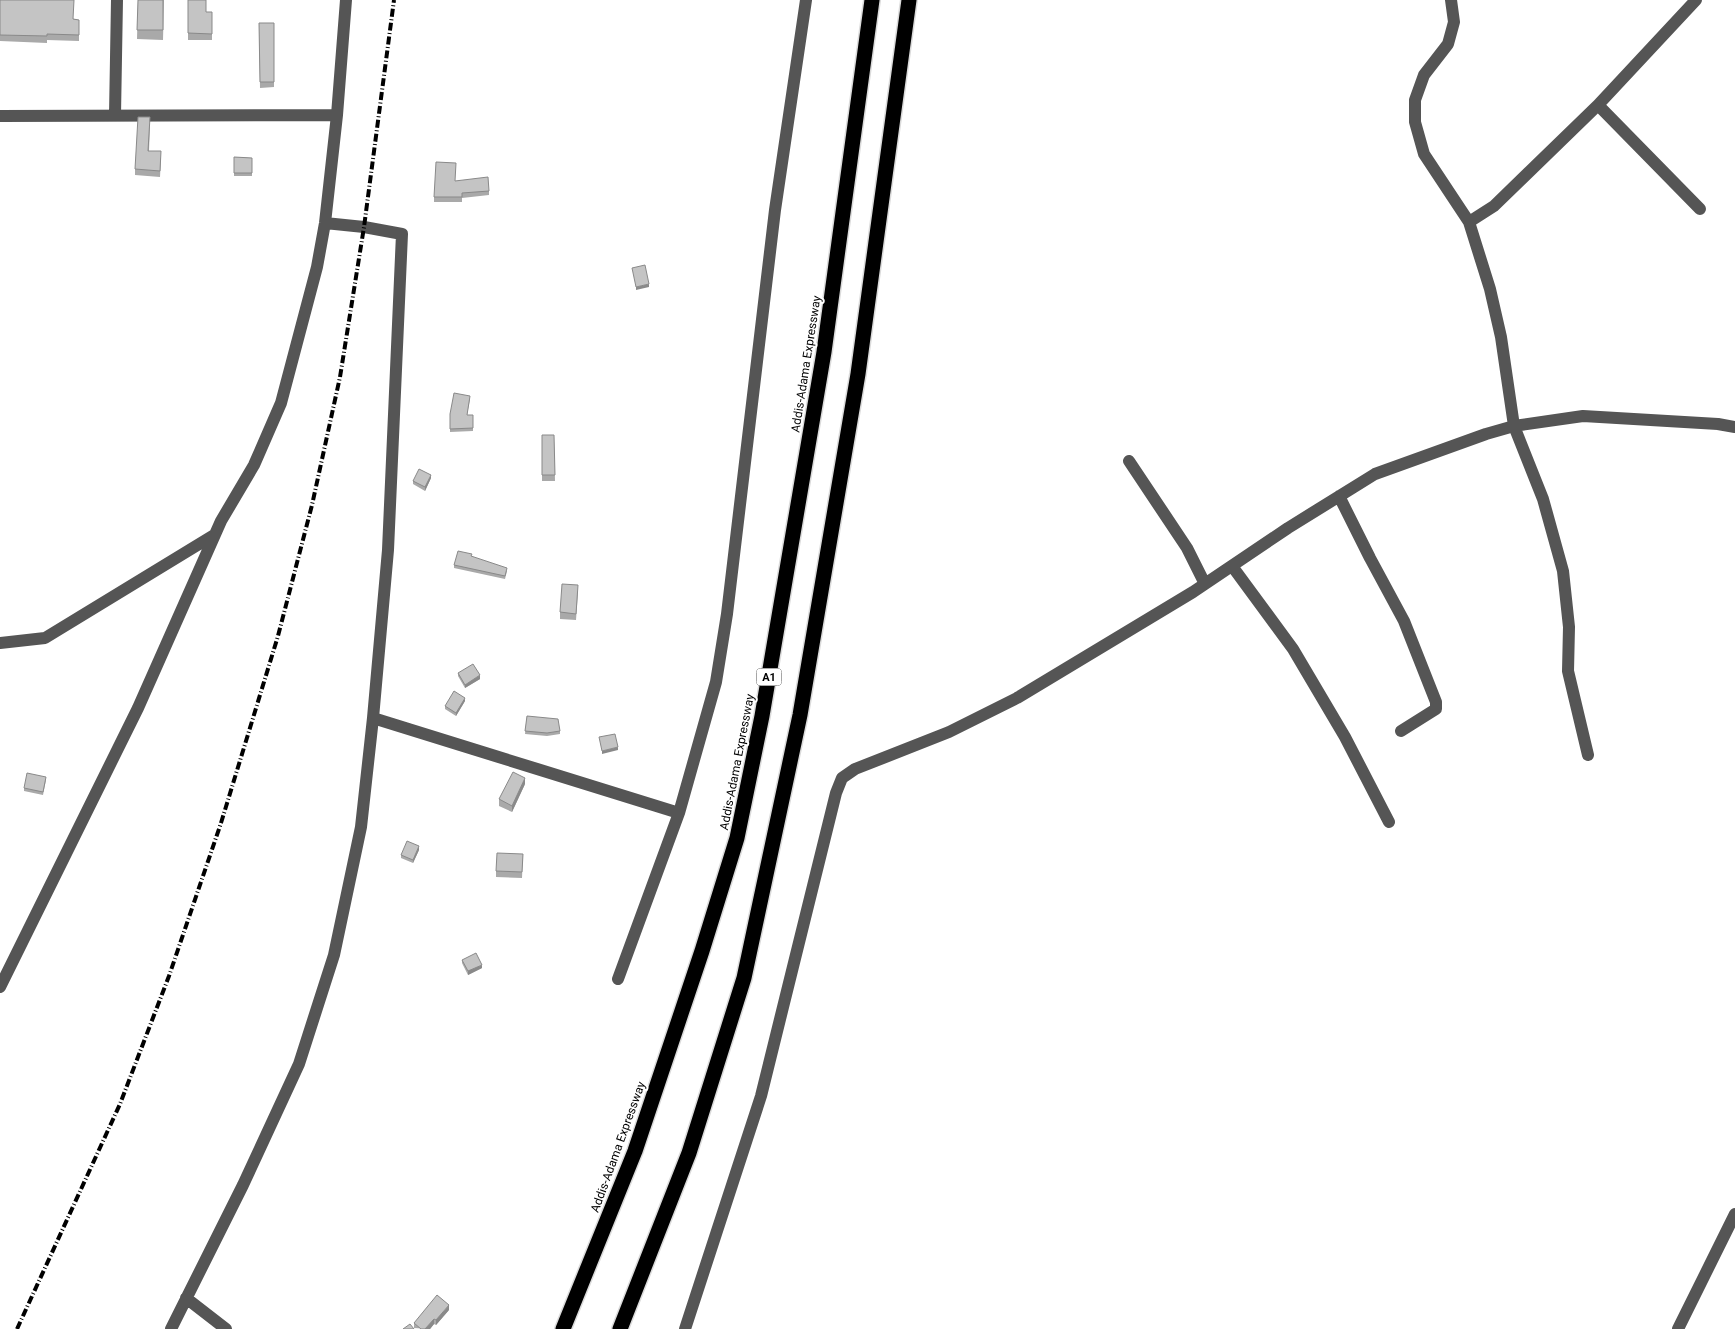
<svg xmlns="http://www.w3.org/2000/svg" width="1735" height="1329" viewBox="0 0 1735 1329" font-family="Roboto,sans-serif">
<rect width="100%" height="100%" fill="#fff"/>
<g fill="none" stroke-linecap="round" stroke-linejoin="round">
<g stroke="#dbdbdb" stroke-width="18">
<path id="highway" d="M 563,1329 L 635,1151 L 702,951 L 737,838 L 762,716 L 824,352 L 872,0
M 620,1329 L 689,1153 L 744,978 L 800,715 L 858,374 L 909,0"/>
</g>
<path stroke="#555" stroke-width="12" d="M 1451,0 L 1454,22 L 1448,44 L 1424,75 L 1415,100 L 1415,122 L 1424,154 L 1469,222 L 1490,289 L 1501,337 L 1514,426 L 1543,499 L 1563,571 L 1569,627 L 1568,671 L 1588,755
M 1598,105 L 1700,209
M 115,115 L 117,0
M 0,116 L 337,115
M 1469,222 L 1494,206 L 1598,105 L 1696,0
M 1129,461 L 1187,548 L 1205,584
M 1339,496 L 1370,558 L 1404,621 L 1436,702 L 1436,709 L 1401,731
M 1232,566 L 1293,649 L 1345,737 L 1389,822
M 0,643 L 45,638 L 214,535
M 373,718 L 679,813
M 618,979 L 679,813 L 716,682 L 727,614 L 775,210 L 806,0
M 0,987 L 138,708 L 221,521 L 254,465 L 281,403 L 317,267 L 325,223 L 337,115 L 346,0
M 186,1298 L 226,1329
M 171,1329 L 243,1185 L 299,1064 L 334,955 L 361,827 L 373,718 L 388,550 L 402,234 L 364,227 L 325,223
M 685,1329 L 761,1096 L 836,793 L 842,778 L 855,769 L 949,732 L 1017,698 L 1193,592 L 1288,528 L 1375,474 L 1486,434 L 1514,426 L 1583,416 L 1718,424 L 1735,427
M 1678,1329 L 1735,1214"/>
<use href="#highway" stroke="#000" stroke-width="15"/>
<path stroke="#000" stroke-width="4" stroke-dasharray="8 2.5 1 2.5" stroke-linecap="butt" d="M 17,1329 L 120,1104 L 169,976 L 221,823 L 278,636 L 312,505 L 340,377 L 364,227 L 394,0"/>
</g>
<path fill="#a9a9a9" d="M 0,0 L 74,19 L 79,20 L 79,41 L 47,40 L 47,43 L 0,41 Z
M 138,0 L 164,0 L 163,40 L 137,39 Z
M 188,0 L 206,12 L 212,12 L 212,40 L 188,40 Z
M 259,23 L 274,23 L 274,87 L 260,88 Z
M 150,124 L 149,151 L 161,158 L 160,177 L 135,175 L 135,169 Z
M 234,157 L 252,158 L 252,176 L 234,176 Z
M 455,181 L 489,191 L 489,195 L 462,198 L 462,202 L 434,202 L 434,197 Z
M 470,399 L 467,415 L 473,415 L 473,431 L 450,432 L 450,414 Z
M 542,435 L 554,435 L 555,481 L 542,481 Z
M 431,478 L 425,491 L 413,484 L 413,481 Z
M 454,565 L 507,571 L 505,579 L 454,568 Z
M 578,591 L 576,620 L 560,619 L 560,612 Z
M 458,673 L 480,679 L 465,688 L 458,676 Z
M 465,701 L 456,716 L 445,709 L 445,706 Z
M 527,716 L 560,731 L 560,734 L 547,736 L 525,734 Z
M 46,780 L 43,795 L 24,791 L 24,788 Z
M 525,784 L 512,812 L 499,806 L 499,799 Z
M 419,850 L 413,863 L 401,858 L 401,855 Z
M 523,854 L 522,878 L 496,877 L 496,871 Z
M 462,960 L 482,968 L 468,975 L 462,963 Z
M 449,1310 L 436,1325 L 434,1324 L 430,1329 L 414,1328 L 414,1323 Z"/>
<path fill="#898989" d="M 649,284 L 649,287 L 636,290 L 636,287 Z
M 431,475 L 431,478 L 425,491 L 425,487 Z
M 480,675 L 480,679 L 465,688 L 465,685 Z
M 465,698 L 465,701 L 456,716 L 456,713 Z
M 618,747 L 618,750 L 602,754 L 602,751 Z
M 525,778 L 525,784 L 512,812 L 512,806 Z
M 419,846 L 419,850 L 413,863 L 413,860 Z
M 482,965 L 482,968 L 468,975 L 468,971 Z
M 449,1305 L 449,1310 L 436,1325 L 436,1320 Z
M 434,1319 L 434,1324 L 430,1329 L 425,1329 Z"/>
<path fill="#c4c4c4" stroke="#898989" d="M 0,0 L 74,0 L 73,19 L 79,20 L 79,35 L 47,34 L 47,36 L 0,35 Z
M 138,0 L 163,0 L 163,30 L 137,30 Z
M 188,0 L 206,0 L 206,12 L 212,12 L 212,34 L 188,33 Z
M 259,23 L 274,23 L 274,82 L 260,82 Z
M 138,117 L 150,117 L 148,151 L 161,151 L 160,171 L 135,169 Z
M 234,157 L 252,158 L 252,173 L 234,173 Z
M 436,162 L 456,163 L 455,181 L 488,177 L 489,191 L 462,193 L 462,197 L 434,197 Z
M 645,265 L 649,284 L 636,287 L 632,268 Z
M 454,393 L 470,396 L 467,415 L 473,415 L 473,428 L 450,429 L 450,414 Z
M 542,435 L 554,435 L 555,475 L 542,475 Z
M 419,469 L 431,475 L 425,487 L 413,481 Z
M 458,551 L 472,554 L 471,556 L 507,568 L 505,576 L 454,565 Z
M 562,584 L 578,585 L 576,614 L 560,612 Z
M 473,664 L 480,675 L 465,685 L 458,673 Z
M 454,691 L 465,698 L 456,713 L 445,706 Z
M 527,716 L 558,719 L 560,731 L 547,733 L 525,731 Z
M 615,734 L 618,747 L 602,751 L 599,737 Z
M 513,772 L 525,778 L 512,806 L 499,799 Z
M 27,773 L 46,777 L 43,792 L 24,788 Z
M 407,841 L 419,846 L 413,860 L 401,855 Z
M 497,853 L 523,854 L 522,872 L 496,871 Z
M 476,953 L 482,965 L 468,971 L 462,960 Z
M 437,1295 L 449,1305 L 436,1320 L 434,1319 L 425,1329 L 421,1329 L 414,1323 Z
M 410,1324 L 414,1329 L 403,1329 Z"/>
<g text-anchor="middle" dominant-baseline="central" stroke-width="4" stroke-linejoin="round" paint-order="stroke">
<rect fill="#fff" stroke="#4c4c4c" stroke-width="1" x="756.5" y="668.5" width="25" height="17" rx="4"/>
<g font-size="11" font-weight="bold" fill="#000">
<text x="769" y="677">A1</text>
</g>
<g font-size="12" fill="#000" stroke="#fff">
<text transform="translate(806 364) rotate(-81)">Addis-Adama Expressway</text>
<text transform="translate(737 762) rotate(-79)">Addis-Adama Expressway</text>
<text transform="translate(618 1147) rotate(-70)">Addis-Adama Expressway</text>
</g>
</g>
</svg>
